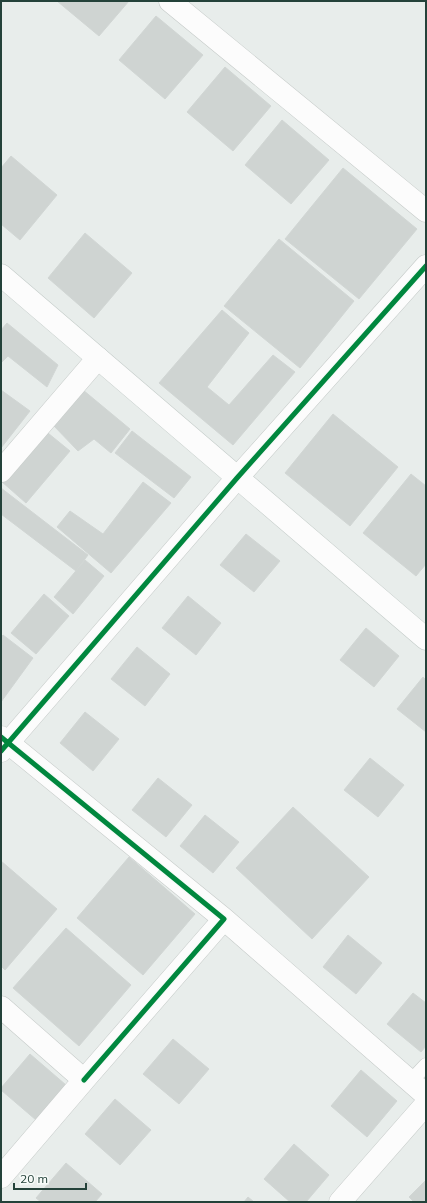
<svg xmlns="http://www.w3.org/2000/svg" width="427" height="1203" viewBox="0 0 427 1203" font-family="Mulish,sans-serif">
<rect width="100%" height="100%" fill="#e8edeb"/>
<path fill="#cfd4d2" stroke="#d1d6d4" d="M 57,1 L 129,1 L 99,36 Z
M 156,16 L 203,55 L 165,99 L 119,60 Z
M 225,67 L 271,106 L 233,151 L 187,112 Z
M 282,120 L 329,160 L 291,204 L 245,165 Z
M 11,156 L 57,195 L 20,240 L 1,224 L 1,168 Z
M 343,168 L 417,229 L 359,299 L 285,239 Z
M 85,233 L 132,273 L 94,318 L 48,278 Z
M 279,239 L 354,301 L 300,368 L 224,306 Z
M 222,310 L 249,333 L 207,387 L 229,405 L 273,355 L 295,372 L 233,445 L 159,383 Z
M 7,323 L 58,365 L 47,387 L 8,356 L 1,363 L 1,330 Z
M 1,390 L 30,411 L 1,448 Z
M 83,390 L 130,429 L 111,453 L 94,439 L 78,451 L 54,426 Z
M 333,414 L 398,467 L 350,526 L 285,473 Z
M 43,429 L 70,451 L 26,503 L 1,481 Z
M 132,431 L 191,477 L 174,498 L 115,453 Z
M 411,474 L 426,486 L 426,564 L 416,576 L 363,533 Z
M 143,482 L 171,503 L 111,573 L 57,527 L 70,511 L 103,534 Z
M 1,488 L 88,555 L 76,571 L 1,514 Z
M 246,534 L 280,561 L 254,592 L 220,565 Z
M 85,560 L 104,576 L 73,614 L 54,597 Z
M 44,594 L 69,616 L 36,654 L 11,633 Z
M 188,596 L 221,623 L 196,655 L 162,628 Z
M 366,628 L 399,656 L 374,687 L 340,660 Z
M 3,635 L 33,658 L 1,702 L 1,637 Z
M 137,647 L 170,674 L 145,706 L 111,679 Z
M 423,677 L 426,680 L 426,732 L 397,709 Z
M 85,712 L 119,739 L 93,771 L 60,743 Z
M 370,758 L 404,785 L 378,817 L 344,790 Z
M 158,778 L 192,805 L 166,837 L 132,810 Z
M 293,807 L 369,877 L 312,939 L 236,868 Z
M 205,815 L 239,842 L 213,873 L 180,846 Z
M 129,857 L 195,914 L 143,975 L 77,918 Z
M 1,861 L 57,909 L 5,970 L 1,966 Z
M 66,928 L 131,985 L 79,1046 L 13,988 Z
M 348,935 L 382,963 L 356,994 L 323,967 Z
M 413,993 L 426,1003 L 426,1046 L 421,1052 L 387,1024 Z
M 173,1039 L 209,1069 L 179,1104 L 143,1074 Z
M 30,1054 L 66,1085 L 36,1120 L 1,1090 L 1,1088 Z
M 361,1070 L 397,1101 L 367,1137 L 331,1106 Z
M 115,1099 L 151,1130 L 120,1165 L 85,1134 Z
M 294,1144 L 329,1175 L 306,1202 L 290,1202 L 264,1179 Z
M 66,1163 L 102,1194 L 95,1202 L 41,1202 L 36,1198 Z
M 426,1180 L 426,1202 L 414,1202 L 409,1197 Z
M 248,1197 L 254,1202 L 244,1202 Z"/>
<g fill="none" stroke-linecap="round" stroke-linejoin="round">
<g stroke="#c5cac8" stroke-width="15">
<path id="lane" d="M 411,1081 L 426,1065"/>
</g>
<g stroke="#c5cac8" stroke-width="23">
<path id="street" d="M 170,1 L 426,211
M 1,471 L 98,358
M 1,737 L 224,919 L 84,1080
M 1,751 L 237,478 L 426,266
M 224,919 L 426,1095
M 1,1007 L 84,1080 L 1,1177
M 340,1202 L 426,1104"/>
</g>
<g stroke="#c3cbc8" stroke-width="23">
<path id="secondary" d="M 1,275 L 426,639"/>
</g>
<use href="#lane" stroke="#fcfcfc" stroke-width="14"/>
<use href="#street" stroke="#fcfcfc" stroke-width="22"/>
<use href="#secondary" stroke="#fcfcfc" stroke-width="22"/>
<g stroke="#f7fbf9" stroke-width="8">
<path id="cycleway" d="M 1,737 L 224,919 L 84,1080
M 1,751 L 237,478 L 426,266"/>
</g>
<use href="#cycleway" stroke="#00873e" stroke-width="5"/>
</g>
<rect width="427" height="1203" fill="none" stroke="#24423a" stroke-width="4"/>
<path d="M14 1183v6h72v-6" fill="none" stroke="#24423a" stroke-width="2"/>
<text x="20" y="1183" font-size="12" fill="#24423a" stroke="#f7fbf9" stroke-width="3" paint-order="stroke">20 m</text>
</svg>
